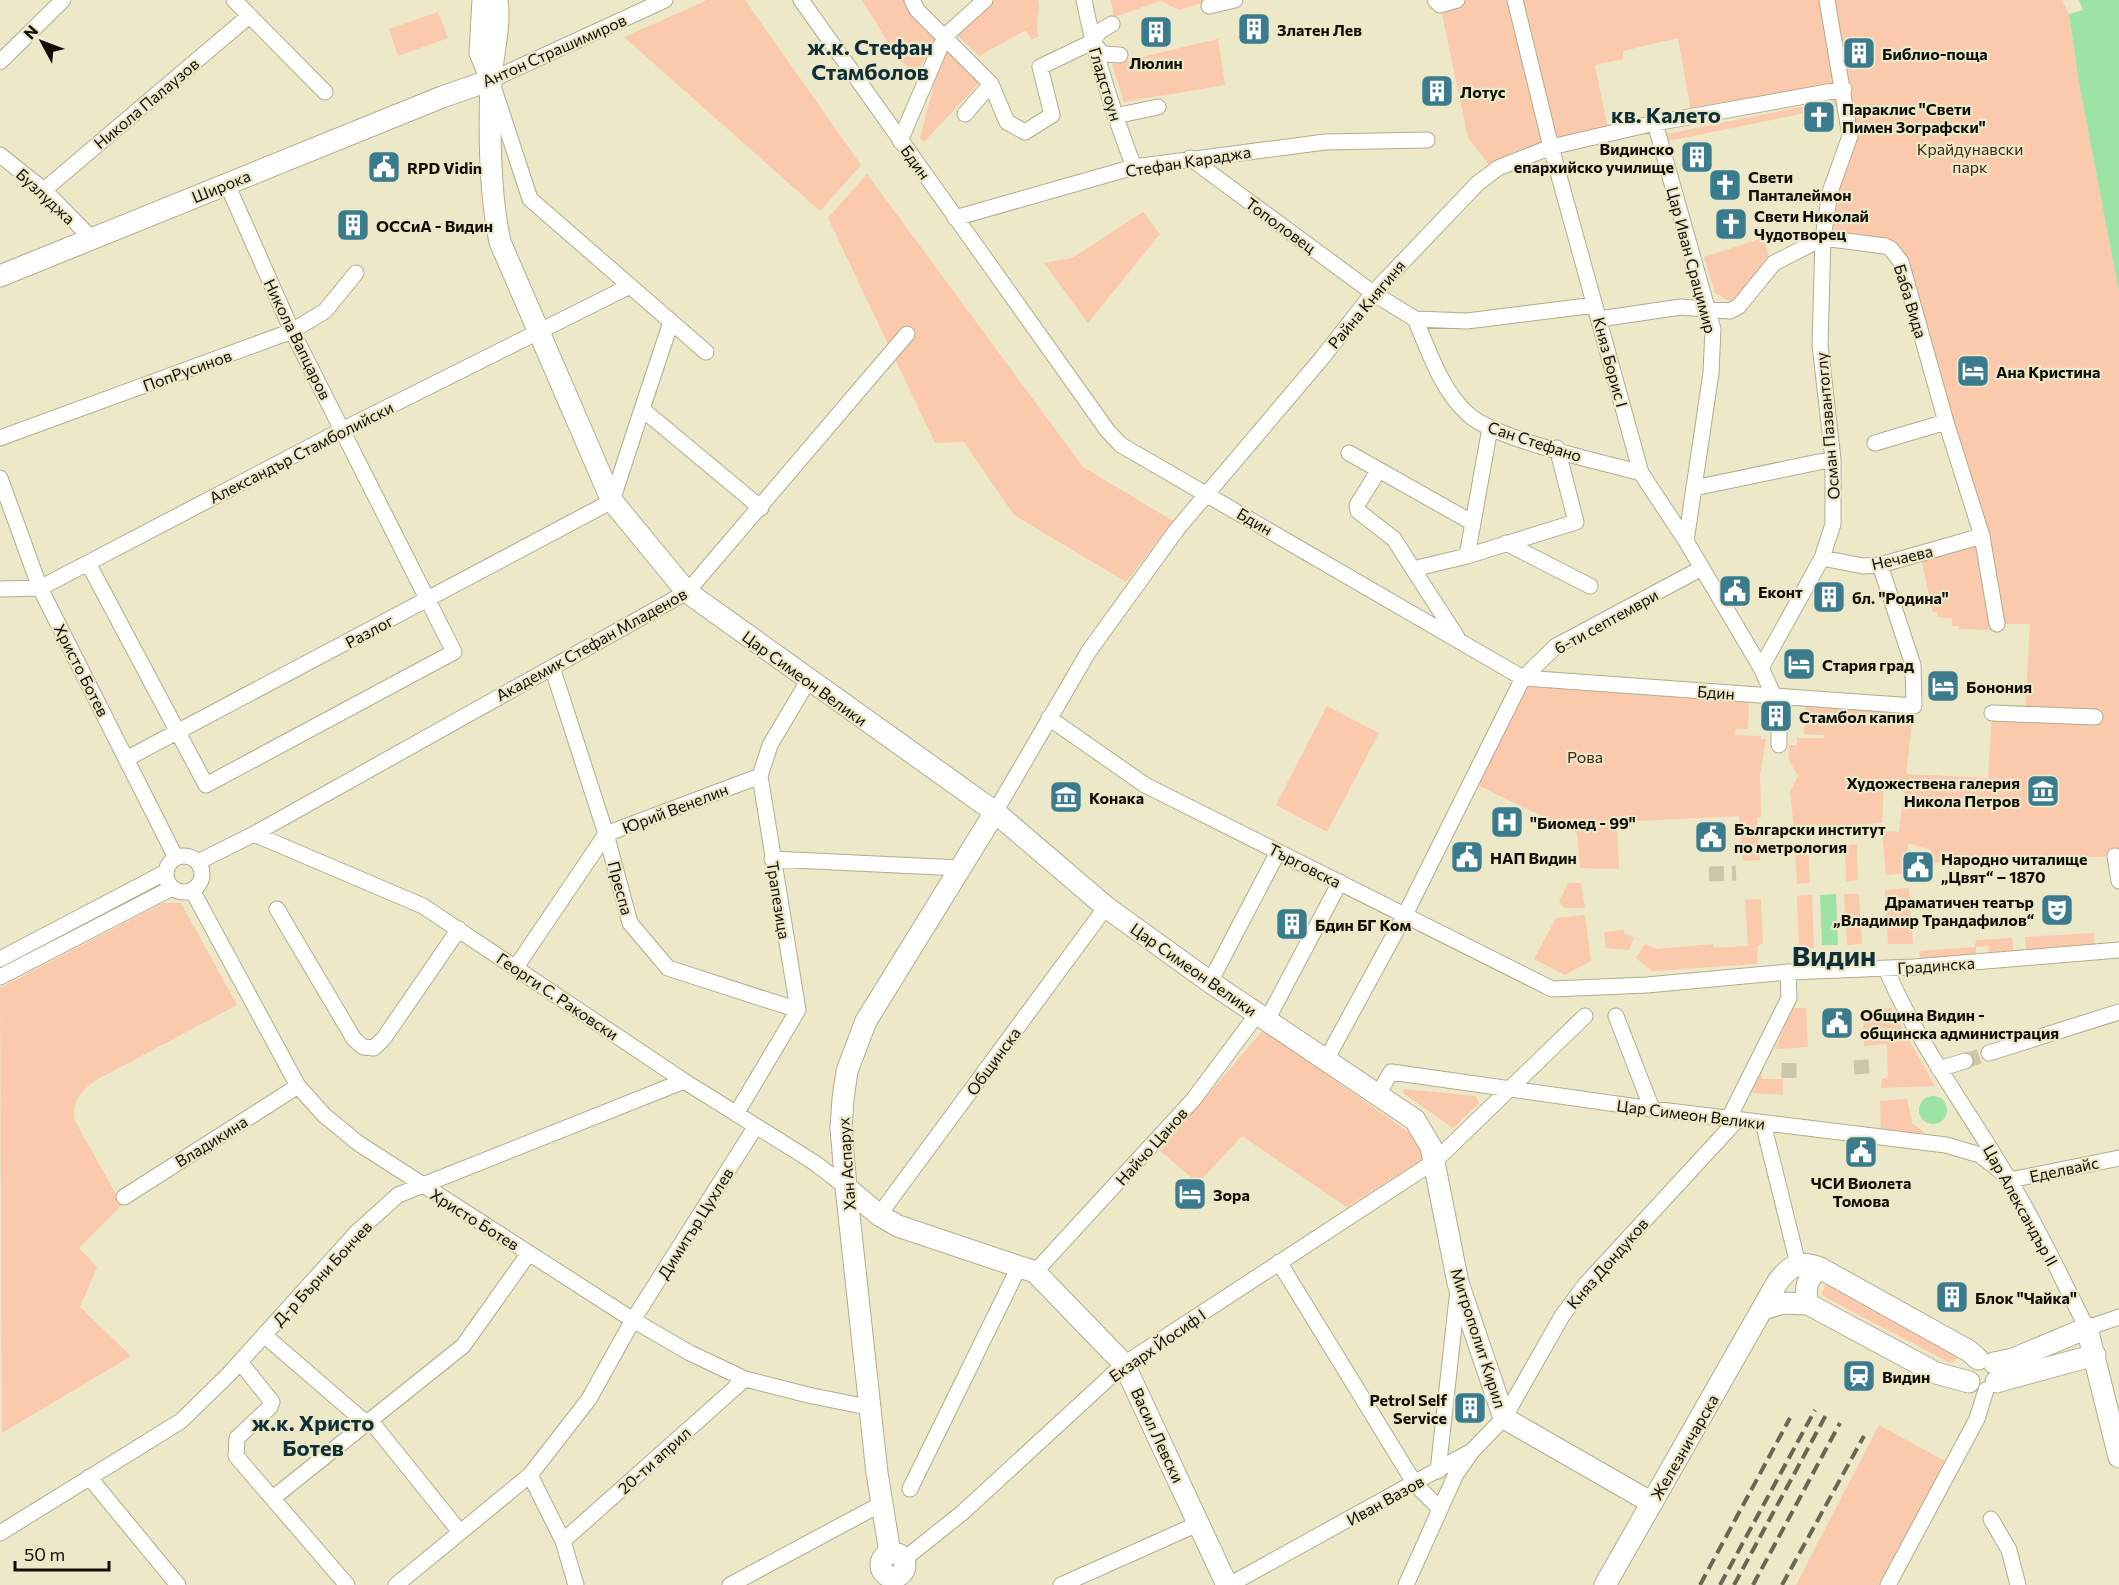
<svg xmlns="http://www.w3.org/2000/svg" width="2119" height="1585" viewBox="0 0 2119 1585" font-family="Commissioner,sans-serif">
<rect width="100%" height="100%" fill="#ede8c8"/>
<path fill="#fbc9ac" d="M 708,0 L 745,0 L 861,165 L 820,211 L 624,37 Z
M 862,0 L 908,0 L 937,38 L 917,73 L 899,60 Z
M 991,0 L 1038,0 C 1041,13 1034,23 1039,36 L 1031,40 L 1026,30 L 979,56 L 954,32 Z
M 1111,0 L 1211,0 L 1179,10 L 1161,1 L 1114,17 Z
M 1457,0 L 2062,0 L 2069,14 L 2079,83 L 2119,292 L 2119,856 L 1932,863 L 1931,850 L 1908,843 L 1909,873 L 1886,875 L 1882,831 L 1899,832 L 1905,781 L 1884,780 L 1882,823 L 1794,829 L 1790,792 L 1798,776 L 1789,760 L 1789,745 L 1797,745 L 1797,738 L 1824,738 L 1824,735 L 1804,734 L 1805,702 L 1914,706 L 1906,774 L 1988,778 L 1992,713 L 2025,714 L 2030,624 L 1997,624 L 1995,630 L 1959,629 L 1959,626 L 1952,626 L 1952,618 L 1937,617 L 1937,612 L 1933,612 L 1920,554 L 1982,536 L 1897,255 L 1823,238 L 1844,155 L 1844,89 L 1692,116 L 1678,38 L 1623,51 L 1623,59 L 1595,65 L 1609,134 L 1494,171 L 1468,138 L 1440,5 Z
M 438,12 L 448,38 L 398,56 L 389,29 Z
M 1218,39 L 1225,85 L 1124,102 L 1112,64 Z
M 944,46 L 982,80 L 924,142 L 920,138 Z
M 1839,99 L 1840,106 L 1668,141 L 1667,134 Z
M 867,174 L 1083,467 L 1173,521 L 1126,582 L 1014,515 L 964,442 L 935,443 L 828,218 Z
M 1143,212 L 1160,234 L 1088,323 L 1044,263 L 1072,258 Z
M 1763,238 L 1769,258 L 1743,294 L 1729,301 L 1715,293 L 1704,257 Z
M 1523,678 L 1749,701 L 1748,729 L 1736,729 L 1735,735 L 1761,736 L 1761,739 L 1766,739 L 1760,775 L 1761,817 L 1757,818 L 1760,860 L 1743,861 L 1739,816 L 1617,822 L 1619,869 L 1580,868 L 1577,833 L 1471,782 Z
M 1327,706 L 1379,733 L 1327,832 L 1276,805 Z
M 1857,844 L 1858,880 L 1846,881 L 1845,845 Z
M 1808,847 L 1810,883 L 1797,884 L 1795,848 Z
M 1568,883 L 1581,883 L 1585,908 L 1564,908 L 1559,902 Z
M 1909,888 L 1913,944 L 1888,944 L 1885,890 Z
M 1844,894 L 1859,894 L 1862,944 L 1847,945 Z
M 1812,895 L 1814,948 L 1799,949 L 1797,896 Z
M 1761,899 L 1763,944 L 1758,945 L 1757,964 L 1652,971 L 1636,958 L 1645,944 L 1656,949 L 1713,944 L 1714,948 L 1748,946 L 1745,900 Z
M 163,903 L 181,903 L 237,1005 L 100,1078 C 82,1089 71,1100 75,1121 L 122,1205 L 79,1248 L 97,1267 L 80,1307 L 131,1356 L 2,1433 L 0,988 Z
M 1585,915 L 1591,961 L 1565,975 L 1534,959 L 1556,918 Z
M 1624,930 L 1624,933 L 1634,938 L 1629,950 L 1606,948 L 1604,932 Z
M 2094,933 L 2095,948 L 2026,954 L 2025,937 Z
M 2012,938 L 2014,956 L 1989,958 L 1988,946 L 1976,947 L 1976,955 L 1920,958 L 1919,951 L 1975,947 L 1976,940 Z
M 1791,1008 L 1806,1008 L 1808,1047 L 1776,1049 Z
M 1891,1008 L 1935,1086 L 1881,1088 L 1882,1079 L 1888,1077 L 1887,1044 L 1864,1046 L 1863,1027 L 1868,1010 Z
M 1263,1030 L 1413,1135 L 1424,1158 L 1347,1207 L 1242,1136 L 1198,1183 L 1160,1151 Z
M 1761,1066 L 1762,1079 L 1783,1079 L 1783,1095 L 1752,1093 Z
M 1404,1089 L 1476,1096 L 1479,1103 L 1453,1128 L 1403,1093 Z
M 1907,1099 L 1912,1123 L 1925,1133 L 1881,1131 L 1880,1101 Z
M 1828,1281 L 1960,1353 L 1954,1362 L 1950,1363 L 1823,1296 L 1822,1292 Z
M 1879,1425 L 1952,1465 L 1888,1585 L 1796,1585 Z"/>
<path fill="#9de4a4" d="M 2079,0 L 2119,0 L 2119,292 L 2079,83 L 2069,14 L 2083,10 Z
M 1836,894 L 1838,945 L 1822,945 L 1820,895 Z
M1919 1110a14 14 0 1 1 28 0a14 14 0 1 1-28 0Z"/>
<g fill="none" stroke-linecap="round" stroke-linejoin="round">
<path stroke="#ccc7ab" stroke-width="15" stroke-dasharray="15 8" stroke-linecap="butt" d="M 1777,703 L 1779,732
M 1709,874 L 1736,873
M 1861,1060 L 1862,1074
M 1965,1061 L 1989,1053
M 1789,1078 L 1789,1063"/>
<g stroke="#b1ac8e" stroke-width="17">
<path id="street" d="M 234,0 L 325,92
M 665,0 L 491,80 L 530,199 L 706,352
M 801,0 L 1107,430 L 1121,445 L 1523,678 L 1914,706 L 1913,665 L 1880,565
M 912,0 L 917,10 L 991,84 L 965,114
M 1084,0 C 1095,57 1113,112 1134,167
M 1435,0 L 1440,5 L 1457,0
M 1515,0 L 1551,147 L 1641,473 L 1686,541 L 1761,668 L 1774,696
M 1827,0 L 1850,136 L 1830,192 L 1823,238 L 1885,246 L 1891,249 L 1901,262 L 1946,422 L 1982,536 L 1997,624
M 1209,6 L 1235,0
M 1092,42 L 1100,31 L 1112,24
M 0,62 L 63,0
M 991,84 L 1007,122 L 1025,132 L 1052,115 L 1040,67 L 1092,42 L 1103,54 L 1120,55
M 1115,116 L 1158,107
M 1655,123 L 1713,329 L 1711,373 L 1686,541
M 900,141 L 945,36 L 985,0
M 0,155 L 44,190 L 92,239
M 1190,158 L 1373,293 L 1415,319 L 1467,321 L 1595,305
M 44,190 L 249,16
M 955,218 L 1134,167 L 1325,142 L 1427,140
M 1415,319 C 1429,351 1441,390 1468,414 C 1494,439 1602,462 1641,473
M 1599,319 L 1681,307 L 1730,311 L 1739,306 L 1774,263 L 1823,238 L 1820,345 L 1833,459 L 1833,524 L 1822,558 L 1761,668
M 642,409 L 671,322
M 0,438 L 292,331 L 325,311 L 356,273
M 1875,443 L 1946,422
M 1349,453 L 1473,523
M 1379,470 L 1357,505 L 1358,511 L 1394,539 L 1413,569
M 0,478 L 40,588 L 176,858
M 1694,488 L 1833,459
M 1506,543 L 1590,586
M 1467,556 L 1490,428
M 1822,558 L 1863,566 L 1880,565 L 1982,536
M 88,563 L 206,785 L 454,652 L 292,331 L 227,184
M 0,589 L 40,588 L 342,430 L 630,286
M 1457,637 L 1413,569 L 1467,556 L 1576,522 L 1557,448
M 552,667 L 606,834 L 630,923 L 668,968 L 798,1010
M 1992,713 L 2095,717
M 1049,718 L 1145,785 L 1552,989 L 1647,985 L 1788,972 L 1914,967 L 2119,950
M 1779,745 L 1779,732
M 126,759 L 612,501 L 642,409 L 761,508
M 995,812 L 1089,651 L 1178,528 L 1322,358 L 1373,293 L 1478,183 L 1498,168 L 1551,147 L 1655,123 L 1844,89
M 254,834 L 423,906 L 684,1081 L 815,1163 L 846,1187
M166 874a18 18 0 1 1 36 0a18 18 0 1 1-36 0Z
M 2115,856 L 2119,881
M 772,859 L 960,868
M 198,862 L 254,834 L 687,592 L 907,334
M 192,890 L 298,1086 L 324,1115 L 358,1143 L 633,1320 L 690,1353 L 745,1379 L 808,1395 L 872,1408
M 277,909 L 354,1039 L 363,1047 L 374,1048 L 384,1038 L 459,929
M 0,959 L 166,872
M 516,967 L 606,834 L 760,776
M 1886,969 C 1918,1044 1967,1108 2008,1178 C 2038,1226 2061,1278 2087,1328 L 2119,1317
M 0,977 L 172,888
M 1210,982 L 1278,852
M 1616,1016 L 1652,1109
M 1267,1020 L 1340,882
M 1989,1053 L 2119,1012
M 1326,1060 L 1405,915 L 1523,678 L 1556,646 L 1702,568
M 1939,1069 L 1965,1061
M 1379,1093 L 1391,1072 L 1652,1109 L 1946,1145 L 1980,1155 L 2008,1177
M 736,1114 L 798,1010 L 760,776 L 770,745 L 808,681
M 1729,1118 L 1789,998 L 1788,972
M 1763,1123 L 1798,1264
M 2010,1180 L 2119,1158
M 124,1197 L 298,1086
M 879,1215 L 1106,907
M 1279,1262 L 1415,1484 L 1440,1509
M 1035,1272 L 1193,1100 L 1258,1013
M 264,1335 L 366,1423
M 240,1362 L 272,1402 L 270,1407 L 237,1438 L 236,1456 L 347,1585
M 370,1420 L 460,1532
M 1438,1471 L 1458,1289
M 530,1475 L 563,1541 L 576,1585
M 89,1477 L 178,1585
M 910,1489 L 1019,1267
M 273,1498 L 463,1346 L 529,1253
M 1991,1519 L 2009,1550 L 2018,1585
M 0,1533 L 181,1421 L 229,1374 L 357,1232 L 398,1195 L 684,1081
M 563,1541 L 745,1379
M 903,1560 L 962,1513 L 1124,1364 L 1435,1161 L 1585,1016
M 893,1577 L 894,1585
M 396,1585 L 530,1475 L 589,1399 L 633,1320 L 756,1126
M 730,1585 L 881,1504
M 1061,1585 L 1200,1523
M 1229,1585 L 1468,1453
M 1406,1585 L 1456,1474 L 1473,1450 L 1504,1418 L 1562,1316 L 1585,1285 L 1738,1119
M 1888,1585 L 1977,1419 L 1986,1390"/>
</g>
<g stroke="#b1ac8e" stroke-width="23">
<path id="secondary" d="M 483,0 L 480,53 L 491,79
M 497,0 C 501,28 492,54 491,82 C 489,134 489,191 500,242 L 612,501 L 687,592 L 995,812 L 1106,907 L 1210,982 L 1415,1120 L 1431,1147 L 1458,1283 L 1504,1418 L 1652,1503
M 0,276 L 442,97 L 491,80
M 846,1187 L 879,1215 L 898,1226 L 1035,1272 L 1124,1364 L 1227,1585
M 1808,1304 C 1804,1288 1807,1278 1820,1268
M 1763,1309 L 1783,1303 L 1808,1304 L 1936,1373 L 1969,1382
M 1994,1363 L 2013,1359 L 2087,1328 L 2119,1457
M 1996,1382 L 2095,1355
M 890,1553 L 877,1473 L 846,1187 L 841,1128 L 843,1099 L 847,1071 L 866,1021 L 995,812
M881 1565a12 12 0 1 1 24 0a12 12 0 1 1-24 0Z
M 1605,1585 L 1777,1283 C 1789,1266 1799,1260 1820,1268 L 1969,1351 L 1978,1359"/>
</g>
<use href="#street" stroke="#fff" stroke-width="15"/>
<use href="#secondary" stroke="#fff" stroke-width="21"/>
<path stroke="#6a6654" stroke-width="4" stroke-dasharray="12 6" stroke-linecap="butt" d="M 1700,1585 L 1790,1418
M 1720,1585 L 1815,1410
M 1734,1585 L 1826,1415
M 1753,1585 L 1840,1423
M 1782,1585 L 1864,1436"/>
</g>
<defs>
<g id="building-square" transform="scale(1.725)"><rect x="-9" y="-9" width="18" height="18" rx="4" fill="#3a7c8e" stroke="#ede8c8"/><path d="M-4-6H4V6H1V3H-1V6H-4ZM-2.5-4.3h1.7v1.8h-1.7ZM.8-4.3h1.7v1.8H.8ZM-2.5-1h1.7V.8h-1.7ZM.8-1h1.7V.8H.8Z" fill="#fff"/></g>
<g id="church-square" transform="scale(1.725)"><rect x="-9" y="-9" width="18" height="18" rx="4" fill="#3a7c8e" stroke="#ede8c8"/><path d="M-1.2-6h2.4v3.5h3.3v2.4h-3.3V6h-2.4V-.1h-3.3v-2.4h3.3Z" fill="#fff"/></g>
<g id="civic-square" transform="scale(1.725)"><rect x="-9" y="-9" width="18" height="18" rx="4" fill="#3a7c8e" stroke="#ede8c8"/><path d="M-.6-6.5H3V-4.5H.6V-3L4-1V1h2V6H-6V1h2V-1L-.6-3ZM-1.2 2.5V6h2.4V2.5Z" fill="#fff"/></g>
<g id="hotel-square" transform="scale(1.725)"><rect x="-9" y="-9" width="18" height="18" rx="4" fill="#3a7c8e" stroke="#ede8c8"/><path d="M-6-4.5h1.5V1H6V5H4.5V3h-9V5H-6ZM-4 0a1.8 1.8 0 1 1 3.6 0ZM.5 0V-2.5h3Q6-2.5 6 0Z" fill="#fff"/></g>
<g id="museum-square" transform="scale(1.725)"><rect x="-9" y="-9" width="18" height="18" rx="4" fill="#3a7c8e" stroke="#ede8c8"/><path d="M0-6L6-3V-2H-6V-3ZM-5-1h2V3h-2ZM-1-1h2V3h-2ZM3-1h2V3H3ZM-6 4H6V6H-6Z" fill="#fff"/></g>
<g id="hospital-square" transform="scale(1.725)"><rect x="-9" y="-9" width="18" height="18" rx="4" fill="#3a7c8e" stroke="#ede8c8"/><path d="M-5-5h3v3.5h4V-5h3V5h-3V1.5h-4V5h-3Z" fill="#fff"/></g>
<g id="theatre-square" transform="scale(1.725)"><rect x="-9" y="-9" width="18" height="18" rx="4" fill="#3a7c8e" stroke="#ede8c8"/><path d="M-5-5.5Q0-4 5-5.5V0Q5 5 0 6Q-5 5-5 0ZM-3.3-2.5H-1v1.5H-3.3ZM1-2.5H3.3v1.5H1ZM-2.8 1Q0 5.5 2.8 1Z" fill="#fff"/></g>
<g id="station-square" transform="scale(1.725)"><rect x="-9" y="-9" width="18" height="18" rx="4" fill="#3a7c8e" stroke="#ede8c8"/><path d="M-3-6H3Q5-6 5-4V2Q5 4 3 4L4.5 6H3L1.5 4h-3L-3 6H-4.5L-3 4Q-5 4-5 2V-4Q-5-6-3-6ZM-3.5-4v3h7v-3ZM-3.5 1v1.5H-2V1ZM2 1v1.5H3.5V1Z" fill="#fff"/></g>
</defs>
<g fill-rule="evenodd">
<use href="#building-square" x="1254" y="29"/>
<use href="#building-square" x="1156" y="32"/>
<use href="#building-square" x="1859" y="53"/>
<use href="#building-square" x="1437" y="91"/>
<use href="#church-square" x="1819" y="117"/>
<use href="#building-square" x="1697" y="157"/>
<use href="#civic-square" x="384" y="167"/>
<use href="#church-square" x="1725" y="185"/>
<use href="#church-square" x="1731" y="224"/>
<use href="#building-square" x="353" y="225"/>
<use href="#hotel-square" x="1973" y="371"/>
<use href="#civic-square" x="1735" y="591"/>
<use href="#building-square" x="1829" y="597"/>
<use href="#hotel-square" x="1799" y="664"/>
<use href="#hotel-square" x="1943" y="686"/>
<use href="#building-square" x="1776" y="716"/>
<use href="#museum-square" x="2043" y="791"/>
<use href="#museum-square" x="1066" y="797"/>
<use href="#hospital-square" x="1507" y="822"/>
<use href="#civic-square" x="1711" y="837"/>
<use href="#civic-square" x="1467" y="857"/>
<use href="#civic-square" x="1918" y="867"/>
<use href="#theatre-square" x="2057" y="910"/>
<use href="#building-square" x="1292" y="924"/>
<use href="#civic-square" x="1837" y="1023"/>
<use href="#civic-square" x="1861" y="1152"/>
<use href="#hotel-square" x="1190" y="1194"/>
<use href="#building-square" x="1952" y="1297"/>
<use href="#station-square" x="1859" y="1376"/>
<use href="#building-square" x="1470" y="1408"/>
</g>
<g text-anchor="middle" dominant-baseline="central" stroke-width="4.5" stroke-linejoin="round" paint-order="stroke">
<g font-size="16" font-weight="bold" fill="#110f05" stroke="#ede8c8" text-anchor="start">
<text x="1277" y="29">Златен Лев</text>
<text x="1882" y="53">Библио-поща</text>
<text x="1156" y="62" text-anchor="middle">Люлин</text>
<text x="1460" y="91">Лотус</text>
<text x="1842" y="108">Параклис "Свети<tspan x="1842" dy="18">Пимен Зографски"</tspan></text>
<text x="1674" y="148" text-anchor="end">Видинско<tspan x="1674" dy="18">епархийско училище</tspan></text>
<text x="407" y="167">RPD Vidin</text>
<text x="1748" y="176">Свети<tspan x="1748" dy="18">Панталеймон</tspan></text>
<text x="1754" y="215">Свети Николай<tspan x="1754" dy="18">Чудотворец</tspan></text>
<text x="376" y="225">ОССиА - Видин</text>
<text x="1996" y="371">Ана Кристина</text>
<text x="1758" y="591">Еконт</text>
<text x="1852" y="597">бл. "Родина"</text>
<text x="1822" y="664">Стария град</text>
<text x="1966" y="686">Бонония</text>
<text x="1799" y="716">Стамбол капия</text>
<text x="2020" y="782" text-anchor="end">Художествена галерия<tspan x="2020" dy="18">Никола Петров</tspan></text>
<text x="1089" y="797">Конака</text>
<text x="1530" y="822">"Биомед - 99"</text>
<text x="1734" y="828">Български институт<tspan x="1734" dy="18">по метрология</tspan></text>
<text x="1490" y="857">НАП Видин</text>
<text x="1941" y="858">Народно читалище<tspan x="1941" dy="18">„Цвят“ – 1870</tspan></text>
<text x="2034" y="901" text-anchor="end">Драматичен театър<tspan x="2034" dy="18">„Владимир Трандафилов“</tspan></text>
<text x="1315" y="924">Бдин БГ Ком</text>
<text x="1860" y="1014">Община Видин -<tspan x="1860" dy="18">общинска администрация</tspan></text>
<text x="1861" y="1182" text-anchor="middle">ЧСИ Виолета<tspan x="1861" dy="18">Томова</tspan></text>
<text x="1213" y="1194">Зора</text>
<text x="1975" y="1297">Блок "Чайка"</text>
<text x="1882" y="1376">Видин</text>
<text x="1447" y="1399" text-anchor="end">Petrol Self<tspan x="1447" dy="18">Service</tspan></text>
</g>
<g font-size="16" fill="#110f05" stroke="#ede8c8">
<text transform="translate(554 50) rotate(-24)">Антон Страшимиров</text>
<text transform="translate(1106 84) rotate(73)">Гладстоун</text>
<text transform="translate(146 103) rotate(-40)">Никола Палаузов</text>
<text transform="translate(1188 161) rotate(-9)">Стефан Караджа</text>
<text transform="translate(916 162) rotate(54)">Бдин</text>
<text transform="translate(221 186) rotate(-22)">Широка</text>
<text transform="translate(46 196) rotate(43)">Бузлуджа</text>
<text transform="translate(1281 225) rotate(36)">Тополовец</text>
<text transform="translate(1692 260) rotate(75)">Цар Иван Срацимир</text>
<text transform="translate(1911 301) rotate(73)">Баба Вида</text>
<text transform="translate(1366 304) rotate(-50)">Райна Княгиня</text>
<text transform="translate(298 339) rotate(64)">Никола Вапцаров</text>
<text transform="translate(1611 362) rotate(75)">Княз Борис I</text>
<text transform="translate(187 370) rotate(-20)">ПопРусинов</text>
<text transform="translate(1827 426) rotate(-95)">Осман Пазвантоглу</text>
<text transform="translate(1535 441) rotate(18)">Сан Стефано</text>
<text transform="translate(301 452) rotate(-27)">Александър Стамболийски</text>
<text transform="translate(1255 521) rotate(30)">Бдин</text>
<text transform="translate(1902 557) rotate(-13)">Нечаева</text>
<text transform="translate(1606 621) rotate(-29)">6-ти септември</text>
<text transform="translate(369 631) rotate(-28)">Разлог</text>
<text transform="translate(591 644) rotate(-29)">Академик Стефан Младенов</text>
<text transform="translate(82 670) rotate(63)">Христо Ботев</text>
<text transform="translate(805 678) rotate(36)">Цар Симеон Велики</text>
<text transform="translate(1716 692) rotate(4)">Бдин</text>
<text transform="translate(675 808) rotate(-21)">Юрий Венелин</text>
<text transform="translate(1305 865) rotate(27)">Търговска</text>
<text transform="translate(621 888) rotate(75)">Преспа</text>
<text transform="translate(779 900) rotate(81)">Трапезица</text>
<text transform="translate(1936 965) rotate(-4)">Градинска</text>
<text transform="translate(1194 969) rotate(35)">Цар Симеон Велики</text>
<text transform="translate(558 996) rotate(34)">Георги С. Раковски</text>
<text transform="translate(993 1061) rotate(-54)">Общинска</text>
<text transform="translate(1691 1114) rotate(7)">Цар Симеон Велики</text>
<text transform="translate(211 1141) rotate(-32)">Владикина</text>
<text transform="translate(1151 1146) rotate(-48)">Найчо Цанов</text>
<text transform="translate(846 1164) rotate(-94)">Хан Аспарух</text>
<text transform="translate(2064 1169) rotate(-12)">Еделвайс</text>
<text transform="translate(2021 1205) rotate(61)">Цар Александър II</text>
<text transform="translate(475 1219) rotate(32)">Христо Ботев</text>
<text transform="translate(695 1223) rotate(-58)">Димитър Цухлев</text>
<text transform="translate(1607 1263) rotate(-49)">Княз Дондуков</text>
<text transform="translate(322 1273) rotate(-47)">Д-р Бърни Бончев</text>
<text transform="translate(1479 1338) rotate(72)">Митрополит Кирил</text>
<text transform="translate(1157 1345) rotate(-35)">Екзарх Йосиф I</text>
<text transform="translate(1158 1435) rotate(65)">Васил Левски</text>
<text transform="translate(1684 1447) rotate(-60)">Железничарска</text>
<text transform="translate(654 1460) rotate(-42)">20-ти април</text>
<text transform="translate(1385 1500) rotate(-29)">Иван Вазов</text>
</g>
<g font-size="16" fill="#42240f" stroke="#ede8c8">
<text x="1970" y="148">Крайдунавски<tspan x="1970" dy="18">парк</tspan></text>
<text x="1585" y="756">Рова</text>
</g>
<g font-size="22" font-weight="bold" fill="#0f2f38" stroke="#ede8c8">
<text x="870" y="46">ж.к. Стефан<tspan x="870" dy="25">Стамболов</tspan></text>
<text x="1666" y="114">кв. Калето</text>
<text x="313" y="1422">ж.к. Христо<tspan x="313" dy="25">Ботев</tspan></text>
</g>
<g font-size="28" font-weight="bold" fill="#0f2f38" stroke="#ede8c8">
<text x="1834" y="955">Видин</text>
</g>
</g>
<g transform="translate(42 42) rotate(311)" stroke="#ede8c8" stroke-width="4.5" paint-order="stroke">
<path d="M0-4.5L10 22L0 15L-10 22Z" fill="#110f05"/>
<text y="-9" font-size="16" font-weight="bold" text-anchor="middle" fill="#110f05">N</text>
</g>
<path d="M15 1561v9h94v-9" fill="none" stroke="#110f05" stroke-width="3"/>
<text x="24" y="1561" font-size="18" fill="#110f05" stroke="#ede8c8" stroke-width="4.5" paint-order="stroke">50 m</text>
</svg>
